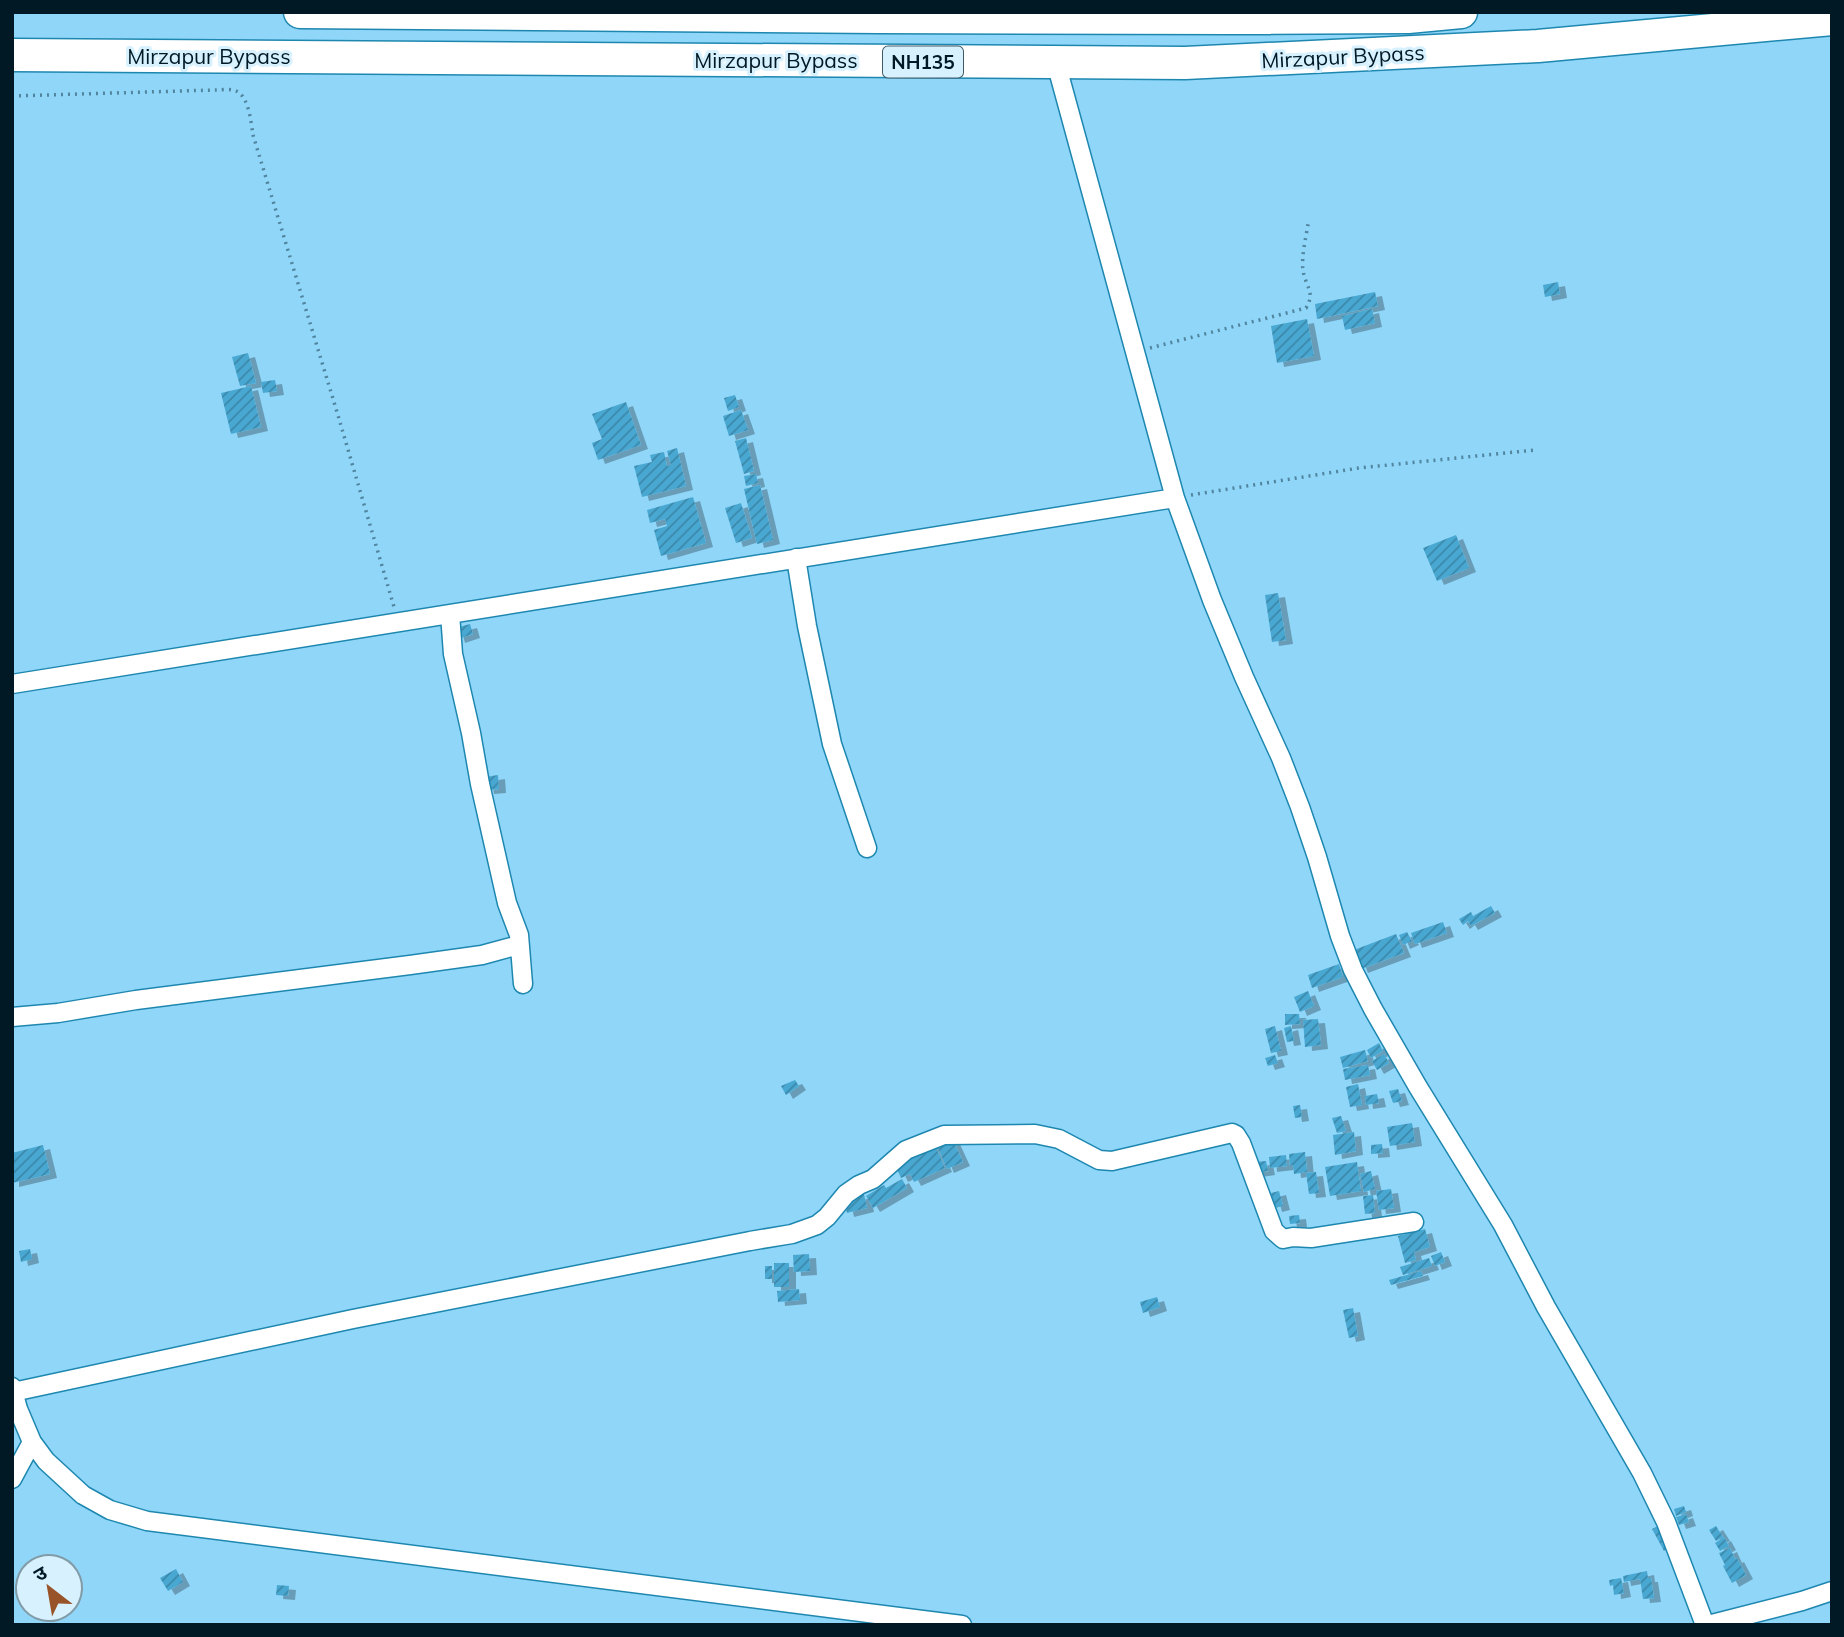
<svg xmlns="http://www.w3.org/2000/svg" width="1844" height="1637" viewBox="0 0 1844 1637" font-family="Mulish,'Noto Sans Devanagari',sans-serif">
<defs>
<pattern id="building-hatch" width="6" height="6" patternUnits="userSpaceOnUse" patternTransform="scale(1.75)"><rect width="6" height="6" fill="#49a8d2"/><path d="M-1 1l2-2M0 6l6-6M5 7l2-2" fill="none" stroke="#3a88aa"/></pattern>
<filter id="shadow"><feDropShadow dx="7" dy="4" stdDeviation="0" flood-color="#0004"/></filter>
</defs>
<rect width="100%" height="100%" fill="#8fd6f9"/>
<path fill="url(#building-hatch)" filter="url(#shadow)" d="M 1558,282 L 1560,294 L 1545,297 L 1543,285 Z
M 1375,292 L 1378,306 L 1317,319 L 1315,304 Z
M 1372,309 L 1375,323 L 1345,330 L 1342,316 Z
M 1307,319 L 1314,356 L 1277,363 L 1271,326 Z
M 248,353 L 256,383 L 240,386 L 232,357 Z
M 275,380 L 277,391 L 263,393 L 261,382 Z
M 251,386 L 261,427 L 231,434 L 221,393 Z
M 735,395 L 739,407 L 728,411 L 724,398 Z
M 626,402 L 641,445 L 598,460 L 592,443 L 602,439 L 592,414 Z
M 741,410 L 748,430 L 729,436 L 723,416 Z
M 746,438 L 754,471 L 744,474 L 735,441 Z
M 677,448 L 686,486 L 642,497 L 634,466 L 652,462 L 650,455 L 664,452 L 667,466 L 671,465 L 667,451 Z
M 756,474 L 758,483 L 746,486 L 744,476 Z
M 760,485 L 773,540 L 757,544 L 744,489 Z
M 693,497 L 706,543 L 661,556 L 654,530 L 667,526 L 665,519 L 650,523 L 647,510 Z
M 741,503 L 752,538 L 736,543 L 725,508 Z
M 1456,535 L 1469,568 L 1437,581 L 1423,548 Z
M 1278,593 L 1286,640 L 1272,642 L 1265,595 Z
M 470,624 L 473,634 L 458,639 L 455,628 Z
M 498,775 L 499,789 L 487,790 L 485,777 Z
M 1491,906 L 1495,913 L 1471,926 L 1468,921 L 1463,925 L 1459,919 L 1471,912 L 1473,916 Z
M 1443,922 L 1447,933 L 1415,944 L 1411,933 Z
M 1407,932 L 1412,941 L 1403,945 L 1399,935 Z
M 1396,934 L 1404,953 L 1361,969 L 1354,950 Z
M 1339,964 L 1343,977 L 1312,988 L 1308,975 Z
M 1308,991 L 1314,1006 L 1300,1012 L 1294,997 Z
M 1285,1014 L 1299,1014 L 1300,1024 L 1285,1025 Z
M 1318,1019 L 1321,1045 L 1305,1047 L 1303,1020 Z
M 1275,1026 L 1281,1051 L 1271,1053 L 1265,1029 Z
M 1291,1026 L 1294,1041 L 1287,1042 L 1284,1028 Z
M 1379,1043 L 1383,1051 L 1371,1058 L 1367,1050 Z
M 1365,1050 L 1368,1061 L 1343,1068 L 1340,1057 Z
M 1384,1054 L 1389,1063 L 1377,1070 L 1372,1061 Z
M 1275,1055 L 1278,1063 L 1268,1066 L 1265,1058 Z
M 1368,1065 L 1370,1075 L 1345,1080 L 1343,1069 Z
M 795,1080 L 799,1086 L 786,1095 L 781,1086 Z
M 1358,1084 L 1362,1105 L 1350,1107 L 1346,1087 Z
M 1398,1089 L 1402,1101 L 1393,1103 L 1389,1091 Z
M 1377,1094 L 1379,1103 L 1366,1105 L 1365,1096 Z
M 1300,1105 L 1302,1117 L 1295,1118 L 1293,1106 Z
M 1341,1116 L 1346,1131 L 1337,1133 L 1332,1118 Z
M 1412,1123 L 1415,1142 L 1390,1146 L 1387,1127 Z
M 1354,1132 L 1356,1151 L 1335,1155 L 1333,1135 Z
M 951,1136 L 963,1162 L 947,1169 L 936,1143 Z
M 933,1141 L 945,1168 L 914,1182 L 910,1174 L 901,1178 L 895,1165 Z
M 1382,1144 L 1383,1153 L 1371,1154 L 1371,1145 Z
M 43,1145 L 50,1174 L 12,1183 L 12,1153 Z
M 1305,1152 L 1307,1172 L 1294,1174 L 1293,1165 L 1290,1166 L 1289,1154 Z
M 1286,1155 L 1287,1166 L 1270,1168 L 1269,1157 Z
M 1266,1161 L 1268,1171 L 1255,1173 L 1254,1162 Z
M 1357,1162 L 1361,1191 L 1330,1196 L 1325,1167 Z
M 1371,1171 L 1375,1189 L 1364,1192 L 1360,1174 Z
M 1316,1172 L 1319,1193 L 1309,1194 L 1306,1173 Z
M 902,1179 L 907,1188 L 873,1208 L 866,1196 L 884,1185 L 886,1188 Z
M 1391,1189 L 1394,1208 L 1379,1210 L 1376,1191 Z
M 1279,1191 L 1283,1206 L 1275,1208 L 1271,1193 Z
M 864,1194 L 867,1208 L 847,1213 L 844,1199 Z
M 1373,1195 L 1375,1213 L 1365,1214 L 1363,1196 Z
M 1299,1215 L 1300,1223 L 1290,1224 L 1289,1216 Z
M 1425,1229 L 1430,1247 L 1414,1252 L 1416,1260 L 1405,1263 L 1398,1236 Z
M 30,1249 L 32,1259 L 21,1262 L 19,1251 Z
M 1441,1252 L 1445,1262 L 1435,1266 L 1431,1256 Z
M 809,1254 L 810,1271 L 794,1272 L 793,1255 Z
M 1429,1258 L 1432,1266 L 1403,1275 L 1400,1267 Z
M 774,1263 L 789,1263 L 789,1287 L 774,1287 Z
M 765,1266 L 772,1266 L 772,1279 L 765,1279 Z
M 1421,1271 L 1423,1276 L 1391,1285 L 1389,1280 Z
M 799,1289 L 800,1300 L 778,1302 L 777,1291 Z
M 1157,1297 L 1160,1307 L 1143,1313 L 1140,1302 Z
M 1353,1308 L 1358,1336 L 1349,1338 L 1343,1310 Z
M 1684,1506 L 1686,1512 L 1676,1516 L 1674,1509 Z
M 1686,1514 L 1689,1522 L 1679,1525 L 1676,1517 Z
M 1662,1524 L 1674,1546 L 1664,1551 L 1652,1529 Z
M 1716,1526 L 1723,1537 L 1716,1541 L 1709,1530 Z
M 1724,1537 L 1729,1546 L 1720,1551 L 1715,1543 Z
M 1730,1548 L 1735,1559 L 1737,1558 L 1746,1575 L 1732,1583 L 1723,1566 L 1725,1565 L 1719,1553 Z
M 176,1569 L 183,1582 L 168,1591 L 160,1578 Z
M 1647,1571 L 1648,1578 L 1651,1578 L 1654,1598 L 1643,1599 L 1640,1579 L 1624,1582 L 1623,1576 Z
M 1621,1578 L 1624,1593 L 1614,1595 L 1613,1585 L 1610,1586 L 1609,1580 Z
M 277,1585 L 289,1586 L 288,1596 L 276,1595 Z"/>
<g fill="none" stroke-linecap="round" stroke-linejoin="round">
<g stroke="#1e87af" stroke-width="21">
<path id="street" d="M 1056,63 L 1175,498 L 1212,600 L 1244,677 L 1281,758 L 1300,807 L 1317,857 L 1340,936 L 1353,970 L 1373,1009 L 1418,1087 L 1503,1225 L 1546,1307 L 1642,1473 L 1666,1522 L 1705,1625
M 796,558 L 807,626 L 832,744 L 867,848
M 450,614 L 453,654 L 471,733 L 480,784 L 507,903 L 519,935 L 523,984
M 12,684 L 1175,498
M 12,1017 L 58,1013 L 136,1000 L 410,965 L 482,955 L 519,945
M 12,1387 L 18,1409 L 32,1442 L 46,1461 L 83,1495 L 110,1510 L 147,1521 L 962,1625
M 13,1392 L 353,1319 L 750,1241 L 792,1234 L 817,1225 L 827,1217 L 846,1194 L 859,1185 L 873,1179 L 906,1150 L 944,1135 L 1035,1134 L 1059,1139 L 1099,1160 L 1112,1161 L 1232,1133 L 1236,1135 L 1241,1143 L 1274,1231 L 1283,1239 L 1293,1237 L 1311,1238 L 1414,1222
M 12,1479 L 32,1442
M 1708,1625 L 1802,1601 L 1832,1591"/>
</g>
<g stroke="#1e87af" stroke-width="35">
<path id="highway" d="M 300,12 L 879,17 L 1233,18 L 1408,17 L 1461,12
M 12,55 L 1185,63 L 1538,46 L 1832,19"/>
</g>
<path stroke="#51849d" stroke-width="3.5" stroke-dasharray="2 5" stroke-linecap="butt" d="M 12,96 L 215,90 C 222,90 232,88 238,92 C 249,99 251,122 253,135 L 337,412 L 394,607
M 1150,348 L 1306,308 C 1316,292 1305,286 1303,270 C 1301,258 1306,237 1308,224
M 1191,495 L 1359,468 L 1535,450"/>
<use href="#street" stroke="#fff" stroke-width="18"/>
<use href="#highway" stroke="#fff" stroke-width="32"/>
</g>
<g text-anchor="middle" dominant-baseline="central" stroke-width="6" stroke-linejoin="round" paint-order="stroke">
<rect fill="#d7f1fe" stroke="#405a66" stroke-width="2" x="883" y="46.5" width="80" height="31" rx="5"/>
<g font-size="19" font-weight="bold" fill="#001925">
<text x="923" y="62">NH135</text>
</g>
<g font-size="21" fill="#001925" stroke="#d7f1fe">
<text x="209" y="56">Mirzapur Bypass</text>
<text transform="translate(1343 56) rotate(-3)">Mirzapur Bypass</text>
<text x="776" y="60">Mirzapur Bypass</text>
</g>
</g>
<rect width="1844" height="1637" fill="none" stroke="#001925" stroke-width="28"/>
<g transform="translate(49 1588) rotate(329)"><circle r="33" fill="#d7f1fe" stroke="#819ba7" stroke-width="2"/>
<path d="M0-5L12 26L0 18L-12 26Z" fill="#985328"/>
<text y="-10" font-size="19" font-weight="bold" text-anchor="middle" fill="#001925">उ</text>
</g>
</svg>
